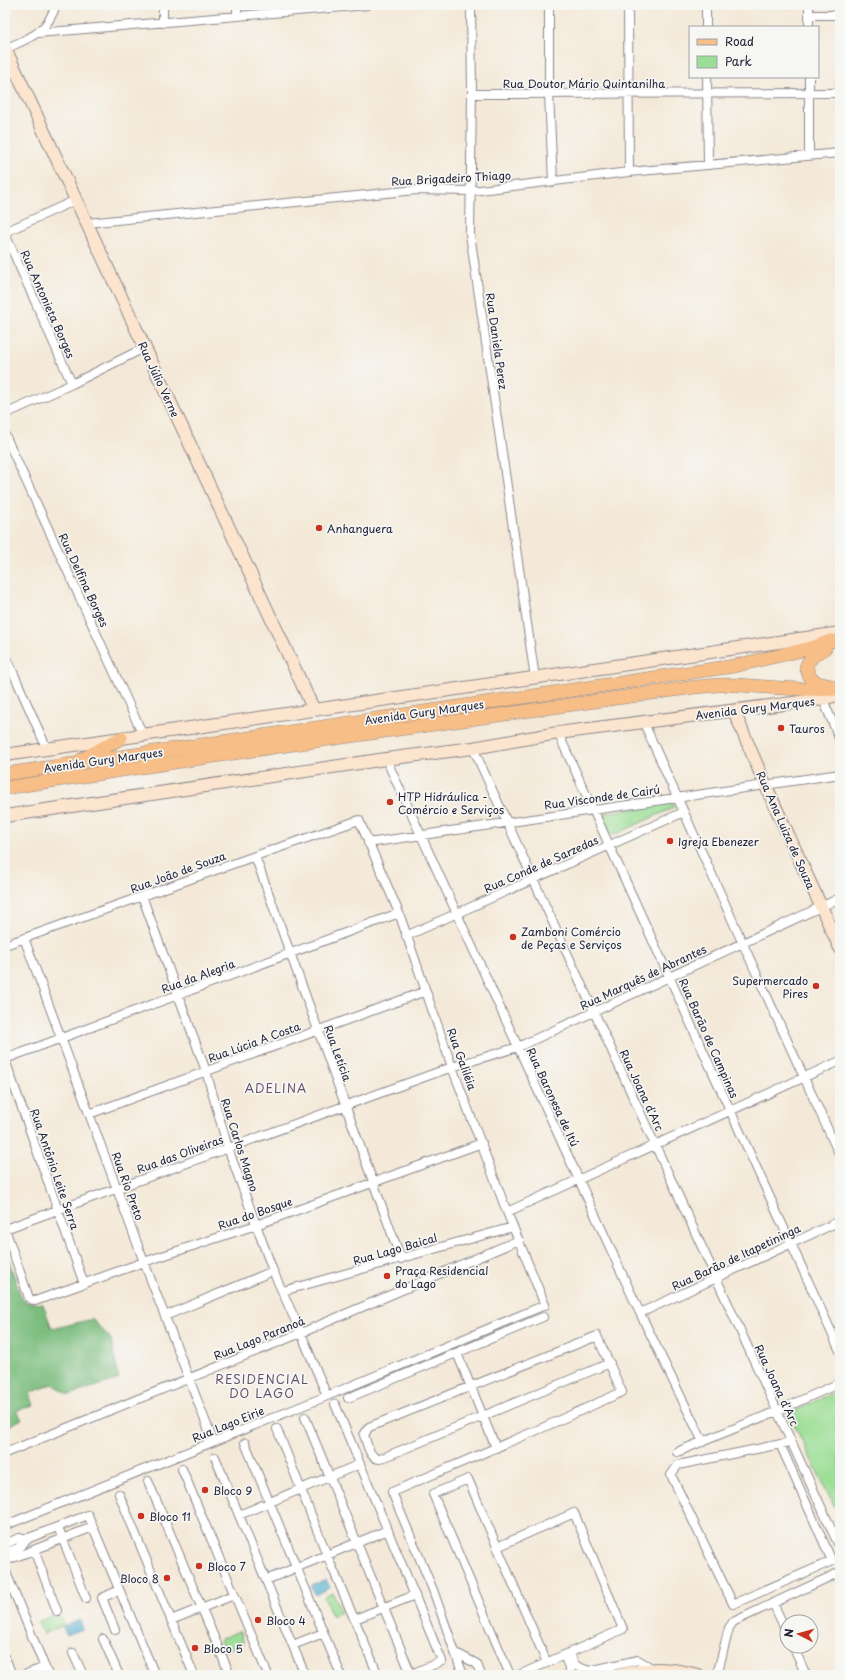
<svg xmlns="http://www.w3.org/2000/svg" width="845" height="1680" viewBox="0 0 845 1680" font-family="'Playpen Sans',sans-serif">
<rect width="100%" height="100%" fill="#f6f6f2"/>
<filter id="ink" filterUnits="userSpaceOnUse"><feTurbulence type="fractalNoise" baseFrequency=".025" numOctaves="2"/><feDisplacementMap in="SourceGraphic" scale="8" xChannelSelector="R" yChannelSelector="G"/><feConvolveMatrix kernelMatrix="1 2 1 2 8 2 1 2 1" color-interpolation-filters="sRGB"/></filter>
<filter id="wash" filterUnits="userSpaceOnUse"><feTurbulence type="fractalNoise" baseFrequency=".012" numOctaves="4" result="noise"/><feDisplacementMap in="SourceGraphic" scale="16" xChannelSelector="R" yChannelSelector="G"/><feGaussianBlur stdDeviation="0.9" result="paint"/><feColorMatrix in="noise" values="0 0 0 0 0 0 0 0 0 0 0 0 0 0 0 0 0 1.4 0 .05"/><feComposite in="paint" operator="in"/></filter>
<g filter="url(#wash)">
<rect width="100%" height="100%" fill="#f4e9d8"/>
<path fill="#9bde95" stroke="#5e8068" d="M 717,5 L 804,5 L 804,8 L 717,7 Z
M 672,803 L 674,805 L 673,808 L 614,835 L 611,834 L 603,816 L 604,813 Z
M 840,1389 L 840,1503 L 834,1506 L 789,1414 Z
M 333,1593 L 341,1612 L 332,1616 L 324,1597 Z
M 58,1613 L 64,1625 L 43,1634 L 38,1622 Z
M 239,1631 L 244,1643 L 224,1651 L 220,1639 Z"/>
<path fill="#7cbd7e" stroke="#4f705c" d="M 5,1248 L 21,1297 L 26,1302 L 43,1304 L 52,1329 L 92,1319 L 111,1339 L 119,1379 L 69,1395 L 52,1384 L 30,1393 L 33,1405 L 16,1411 L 22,1419 L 5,1428 Z"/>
<path fill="#53afd1" stroke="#3a6886" d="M 326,1579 L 330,1588 L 315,1595 L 311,1586 Z
M 80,1620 L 83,1629 L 66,1635 L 63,1627 Z"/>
</g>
<g filter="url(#ink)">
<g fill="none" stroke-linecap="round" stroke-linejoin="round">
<g stroke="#8b868a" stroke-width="10">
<path id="street" d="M 163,5 L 163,23
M 237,5 L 237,16
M 471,5 L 472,94 L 470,234 L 535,678
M 549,5 L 549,94 L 553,182
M 628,5 L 629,172
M 706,5 L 706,27
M 809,5 L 809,27
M 809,15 L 840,15
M 38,33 L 367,5
M 5,49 C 31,37 46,34 56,5
M 707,77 L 708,165
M 809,77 L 809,155
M 472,94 L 840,93
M 87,223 L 416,190 L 472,191 L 629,172 L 840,153
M 5,232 L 76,200
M 5,234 L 72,384
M 5,414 L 72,384 L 144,348
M 5,435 L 143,735
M 5,654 L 47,749
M 821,695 L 840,740
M 643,721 L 743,944 L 840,1156
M 558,733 L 840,1351
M 473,748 L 840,1548
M 386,759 L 640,1313 L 703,1442
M 368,843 L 840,774
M 255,856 L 401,1259
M 142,896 L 206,1071 L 228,1148 L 273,1271 L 301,1333 L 327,1396
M 406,936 L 684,812
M 24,938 L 144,1262 L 213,1441
M 5,945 L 255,856 L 359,820 L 399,913 L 452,1067 L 507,1212 L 545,1305 L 327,1396 L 6,1525 L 5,1522
M 5,1059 L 399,913
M 5,1060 L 84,1284
M 89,1114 L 426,991
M 507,1212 L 840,1061
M 5,1229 L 452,1067 L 518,1047 L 840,898
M 5,1229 L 29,1298 L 35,1301 L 144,1262 L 256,1225 L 482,1143
M 283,1291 L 513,1227
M 640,1313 L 840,1221
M 165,1316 L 273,1271
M 457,1353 L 496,1448
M 348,1398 L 543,1317
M 335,1404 L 442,1661 L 409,1675
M 305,1417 L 411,1674
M 277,1429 L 327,1555 L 378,1675
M 245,1443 L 341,1675
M 780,1444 L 832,1561 L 733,1604 L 671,1475 L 678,1465 L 791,1442
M 677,1452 L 777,1411 L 840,1383
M 5,1453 L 301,1333 L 519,1240
M 215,1457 L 305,1675
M 182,1469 L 268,1675
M 148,1481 L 230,1675
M 119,1494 L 194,1675
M 239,1515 L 360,1464
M 58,1527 L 86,1598
M 5,1544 L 19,1538 L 29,1538
M 497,1547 L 574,1513 L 623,1629 L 519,1675
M 34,1550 L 57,1611
M 5,1553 L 18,1548 L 29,1538 L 88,1515 L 155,1675
M 5,1561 L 93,1527
M 5,1570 L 48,1675
M 266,1580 L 388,1530
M 773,1603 L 787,1633
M 355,1619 L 415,1595
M 171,1620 L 234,1595
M 115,1630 L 102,1598 L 119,1590
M 103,1639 L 119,1675
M 293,1645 L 323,1633
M 793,1646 L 806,1675
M 73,1653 L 83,1675
M 456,1653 L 477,1664 L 481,1675
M 569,1653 L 576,1666 L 589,1671 L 638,1660 L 652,1668
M 564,1655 L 572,1675
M 5,1658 L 12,1675
M 24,1675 L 45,1667
M 463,1675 L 433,1590 L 392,1492 L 542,1428 L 622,1392 L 597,1336 L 369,1427 L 364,1435 C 367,1443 369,1459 380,1459 L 610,1363
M 510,1675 L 433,1494 L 468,1479 L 547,1663
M 717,1675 L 729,1628 L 733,1622 L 840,1572"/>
</g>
<g stroke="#8b868a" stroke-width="14">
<path id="secondary" d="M 5,48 L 314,710
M 734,711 L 765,784 L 840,948
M 5,755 L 840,633
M 5,816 L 386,759 L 473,748 L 558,733 L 823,699 L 840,694
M 619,1675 C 651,1667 666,1667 698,1675"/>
</g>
<g stroke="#8b868a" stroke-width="14">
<path id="primary" d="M 825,648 C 816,653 810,657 806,667 L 810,678 L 818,683 L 832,686
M 81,760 L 121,738
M 5,774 L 734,666 L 811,648 L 830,641 L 840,641
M 5,788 L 287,745 L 695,687 C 709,686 724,684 738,685 C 772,687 805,691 840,689"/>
</g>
<use href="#street" stroke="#fff" stroke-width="8"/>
<use href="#secondary" stroke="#fce5cf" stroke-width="12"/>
<use href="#primary" stroke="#f7be87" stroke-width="13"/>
</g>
</g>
<g fill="#c8321e" stroke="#f6f6f2" stroke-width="1.5">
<circle cx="319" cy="528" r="4"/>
<circle cx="781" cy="728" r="4"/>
<circle cx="390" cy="802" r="4"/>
<circle cx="670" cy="841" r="4"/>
<circle cx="513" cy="937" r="4"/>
<circle cx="816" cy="986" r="4"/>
<circle cx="387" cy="1276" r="4"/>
<circle cx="205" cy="1490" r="4"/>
<circle cx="141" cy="1516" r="4"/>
<circle cx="199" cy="1566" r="4"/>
<circle cx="167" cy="1578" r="4"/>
<circle cx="258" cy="1620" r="4"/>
<circle cx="195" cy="1648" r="4"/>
</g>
<g text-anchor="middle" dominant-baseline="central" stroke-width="3.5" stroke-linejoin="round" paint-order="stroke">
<g font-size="11" fill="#22223b" stroke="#f6f6f2">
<text x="584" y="83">Rua Doutor Mário Quintanilha</text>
<text transform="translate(451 178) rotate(-3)">Rua Brigadeiro Thiago</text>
<text transform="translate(48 304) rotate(66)">Rua Antonieta Borges</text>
<text transform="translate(497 341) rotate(82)">Rua Daniela Perez</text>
<text transform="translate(159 379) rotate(65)">Rua Júlio Verne</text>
<text transform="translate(84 580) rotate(65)">Rua Delfina Borges</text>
<text transform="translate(755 708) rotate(-7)">Avenida Gury Marques</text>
<text transform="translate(424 712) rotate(-8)">Avenida Gury Marques</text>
<text transform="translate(103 760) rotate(-8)">Avenida Gury Marques</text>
<text transform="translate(602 797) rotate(-8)">Rua Visconde de Cairú</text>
<text transform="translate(786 830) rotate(66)">Rua Ana Luiza de Souza</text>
<text transform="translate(541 864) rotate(-24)">Rua Conde de Sarzedas</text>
<text transform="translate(178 872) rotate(-20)">Rua João de Souza</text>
<text transform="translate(198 976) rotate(-20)">Rua da Alegria</text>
<text transform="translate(643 977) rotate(-25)">Rua Marquês de Abrantes</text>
<text transform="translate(709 1038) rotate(66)">Rua Barão de Campinas</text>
<text transform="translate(254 1042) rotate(-20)">Rua Lúcia A Costa</text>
<text transform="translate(338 1053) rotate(70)">Rua Letícia</text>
<text transform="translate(462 1059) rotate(70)">Rua Galiléia</text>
<text transform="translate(642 1090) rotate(65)">Rua Joana d'Arc</text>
<text transform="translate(553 1097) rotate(65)">Rua Baronesa de Itú</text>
<text transform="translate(240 1145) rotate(72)">Rua Carlos Magno</text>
<text transform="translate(180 1154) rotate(-20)">Rua das Oliveiras</text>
<text transform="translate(55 1169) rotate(71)">Rua Antônio Leite Serra</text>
<text transform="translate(128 1186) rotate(70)">Rua Rio Preto</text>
<text transform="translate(255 1213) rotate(-19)">Rua do Bosque</text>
<text transform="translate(395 1249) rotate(-16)">Rua Lago Baical</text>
<text transform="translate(736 1257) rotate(-25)">Rua Barão de Itapetininga</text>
<text transform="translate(259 1338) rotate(-22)">Rua Lago Paranoá</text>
<text transform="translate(777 1385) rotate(65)">Rua Joana d'Arc</text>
<text transform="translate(228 1424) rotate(-22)">Rua Lago Eirie</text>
</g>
<g font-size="11" fill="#22223b" stroke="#f6f6f2" text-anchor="start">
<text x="327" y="528">Anhanguera</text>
<text x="789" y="728">Tauros</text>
<text x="398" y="796">HTP Hidráulica -<tspan x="398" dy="13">Comércio e Serviços</tspan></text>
<text x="678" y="841">Igreja Ebenezer</text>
<text x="521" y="931">Zamboni Comércio<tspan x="521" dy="13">de Peças e Serviços</tspan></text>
<text x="808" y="980" text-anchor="end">Supermercado<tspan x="808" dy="13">Pires</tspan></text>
<text x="395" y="1270">Praça Residencial<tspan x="395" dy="13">do Lago</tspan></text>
<text x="213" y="1490">Bloco 9</text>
<text x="149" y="1516">Bloco 11</text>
<text x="207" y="1566">Bloco 7</text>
<text x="159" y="1578" text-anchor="end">Bloco 8</text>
<text x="266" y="1620">Bloco 4</text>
<text x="203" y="1648">Bloco 5</text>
</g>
<g font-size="12" letter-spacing="1" fill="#63506c" stroke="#f6f6f2">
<text x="276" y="1088">ADELINA</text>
<text x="262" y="1379">RESIDENCIAL<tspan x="262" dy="14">DO LAGO</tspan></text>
</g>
</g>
<rect width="845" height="1680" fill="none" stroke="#f6f6f2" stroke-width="20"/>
<rect x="689" y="26" width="130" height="52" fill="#f6f6f2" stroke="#a1a1a9"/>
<rect x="697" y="39" width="20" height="6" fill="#f7be87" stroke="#a1a1a9"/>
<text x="725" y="46" font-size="12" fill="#22223b">Road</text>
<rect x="697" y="56" width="20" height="12" fill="#9bde95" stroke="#a1a1a9"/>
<text x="725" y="66" font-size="12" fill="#22223b">Park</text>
<g transform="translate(799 1634) rotate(276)"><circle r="19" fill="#f6f6f2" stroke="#a1a1a9"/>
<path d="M0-3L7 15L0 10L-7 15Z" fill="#c8321e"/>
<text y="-6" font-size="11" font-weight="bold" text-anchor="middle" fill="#22223b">N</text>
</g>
</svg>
